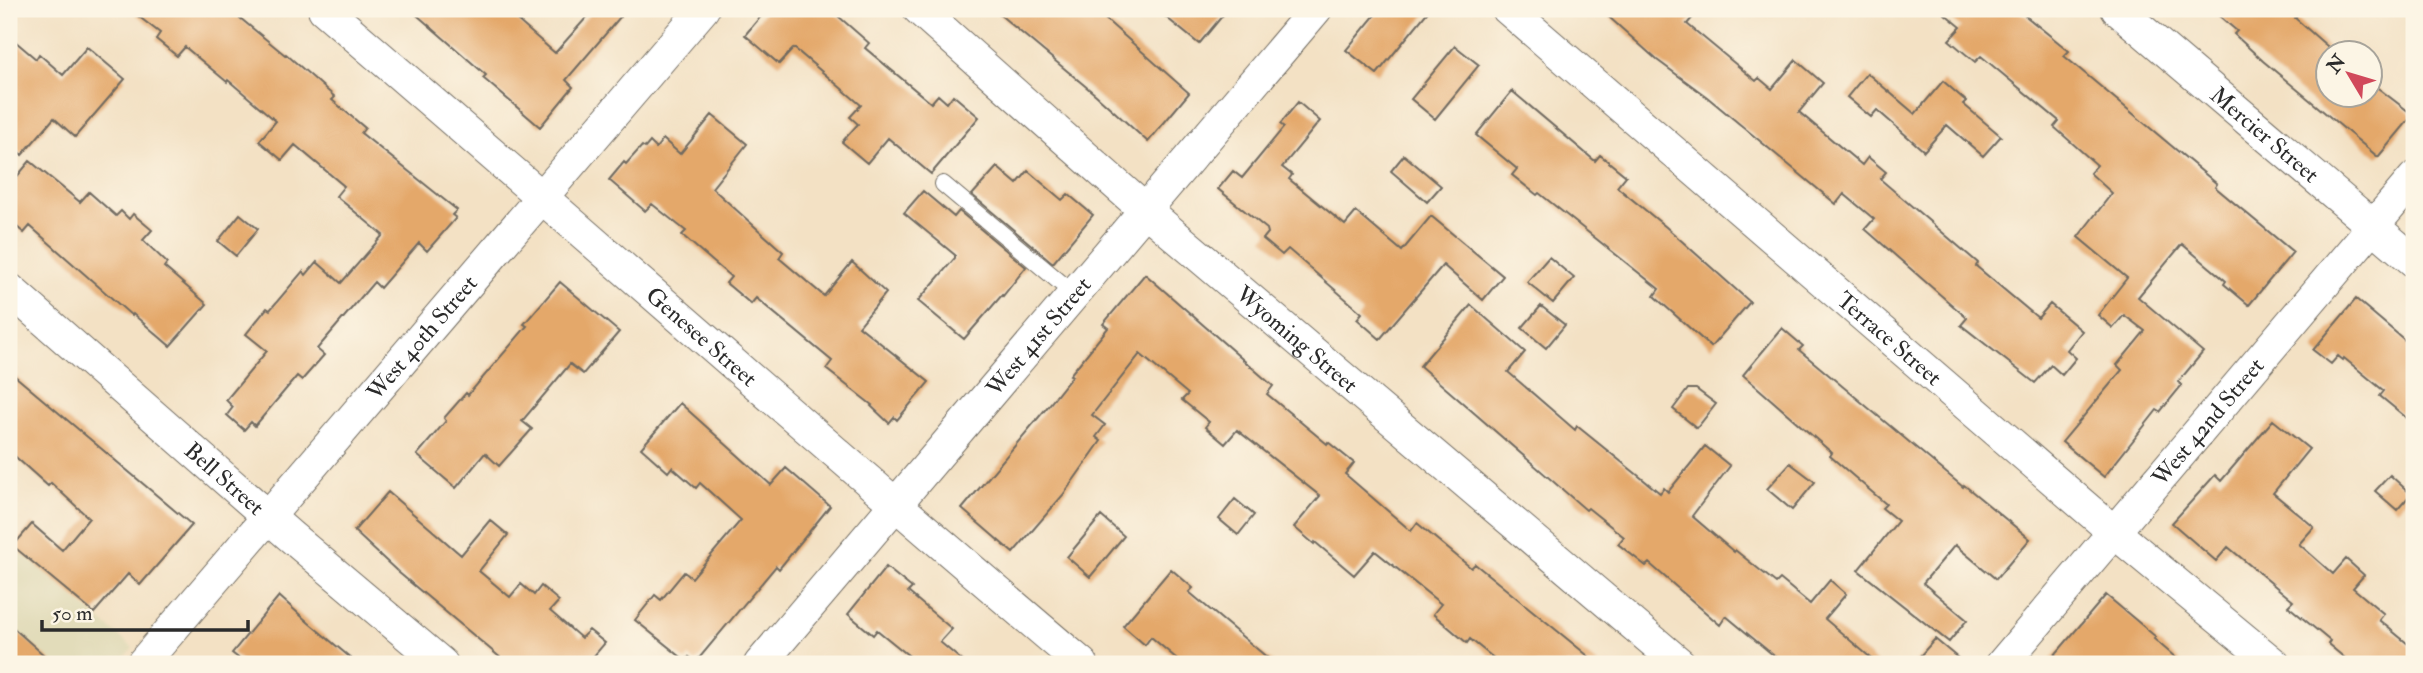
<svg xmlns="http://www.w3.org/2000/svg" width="2423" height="673" viewBox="0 0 2423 673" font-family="'IM FELL Double Pica',serif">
<rect width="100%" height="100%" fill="#fcf5e5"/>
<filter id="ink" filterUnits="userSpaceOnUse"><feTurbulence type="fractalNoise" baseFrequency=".0143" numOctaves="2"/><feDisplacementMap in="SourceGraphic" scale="14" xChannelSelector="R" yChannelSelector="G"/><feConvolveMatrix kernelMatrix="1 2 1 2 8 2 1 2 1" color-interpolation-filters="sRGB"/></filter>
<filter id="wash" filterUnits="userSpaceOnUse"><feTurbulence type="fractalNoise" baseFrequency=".00686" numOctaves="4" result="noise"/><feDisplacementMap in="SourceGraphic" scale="28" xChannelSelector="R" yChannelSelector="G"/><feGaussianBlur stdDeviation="1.57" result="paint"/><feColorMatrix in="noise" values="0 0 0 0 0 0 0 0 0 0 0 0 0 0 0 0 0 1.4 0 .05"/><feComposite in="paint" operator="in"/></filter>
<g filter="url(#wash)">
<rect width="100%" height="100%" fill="#f3e1c4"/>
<path fill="#e2dcba" d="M 9,542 L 133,648 L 119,664 L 9,664 Z"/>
<g id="blocks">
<path fill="#e4a86b" d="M 129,9 L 229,9 L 285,55 L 286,54 L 335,97 L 332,100 L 365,128 L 361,133 L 457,210 L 452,215 L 456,218 L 427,251 L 419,243 L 380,288 L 374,282 L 317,349 L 324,355 L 302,380 L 297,376 L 255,426 L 251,422 L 244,430 L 227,415 L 233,407 L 226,400 L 267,351 L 246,334 L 267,308 L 270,310 L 303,271 L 306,275 L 317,262 L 341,283 L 383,235 L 336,196 L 344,186 L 295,145 L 282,160 L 259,141 L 276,121 L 228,80 L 227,82 L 185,47 L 177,56 L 156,39 L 160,33 Z
M 410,9 L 526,9 L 517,20 L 555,53 L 594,9 L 627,9 L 566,80 L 573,87 L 540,127 L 483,78 L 486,75 Z
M 767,9 L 830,9 L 869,43 L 865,48 L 931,103 L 938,95 L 947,103 L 953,95 L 979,117 L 931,174 L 888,138 L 867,163 L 842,142 L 858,124 L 850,117 L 861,105 L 794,48 L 779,64 L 745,35 Z
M 993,9 L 1094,9 L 1189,93 L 1148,142 L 1096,95 Z
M 1156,9 L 1228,9 L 1199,44 Z
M 1380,9 L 1430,9 L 1377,74 L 1346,50 Z
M 1600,9 L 1700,9 L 1687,24 L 1756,81 L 1759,78 L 1772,89 L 1796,60 L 1823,83 L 1799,112 L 1862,165 L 1868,157 L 1886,172 L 1880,179 L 1978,263 L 1976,266 L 2038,318 L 2050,304 L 2082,331 L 2067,350 L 2076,358 L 2062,375 L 2051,365 L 2035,383 L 1961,325 L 1967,318 L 1865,229 L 1874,219 L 1844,194 L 1836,204 L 1707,97 L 1657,60 Z
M 1939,9 L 2017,9 L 2069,51 L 2064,56 L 2217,184 L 2215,187 L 2293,252 L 2249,305 L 2224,284 L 2226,281 L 2182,244 L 2138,297 L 2203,352 L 2178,382 L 2182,385 L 2160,412 L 2157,410 L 2104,477 L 2062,442 L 2122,370 L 2117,365 L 2145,331 L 2124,315 L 2113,328 L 2098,315 L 2127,278 L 2078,237 L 2112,193 L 2090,173 L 2097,165 L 2054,127 L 2059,121 L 1981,56 L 1975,62 L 1949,40 L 1961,27 Z
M 2211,9 L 2303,9 L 2295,18 L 2328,47 L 2328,94 L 2370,94 L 2370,82 L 2413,115 L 2378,157 L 2263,61 L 2234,34 L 2237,31 Z
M 9,36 L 36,59 L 39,54 L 63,75 L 87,47 L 125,79 L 75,137 L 54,118 L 22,155 L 9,144 Z
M 1455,46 L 1479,65 L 1435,119 L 1411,99 Z
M 1867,73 L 1915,114 L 1943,81 L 1966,101 L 1963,104 L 2001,136 L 1983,156 L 1947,125 L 1924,151 L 1877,110 L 1871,117 L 1847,97 Z
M 1512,91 L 1595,161 L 1600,155 L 1626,176 L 1617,187 L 1666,227 L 1750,302 L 1711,347 L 1654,296 L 1659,289 L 1539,193 L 1537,195 L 1512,175 L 1517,169 L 1476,135 Z
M 1298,102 L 1320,121 L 1282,167 L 1292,175 L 1289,179 L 1345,225 L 1356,212 L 1402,251 L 1431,216 L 1503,276 L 1483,300 L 1443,265 L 1380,339 L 1357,319 L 1362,313 L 1288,249 L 1282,255 L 1263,239 L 1268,233 L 1267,229 L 1218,189 L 1233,171 L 1242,178 L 1284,127 L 1280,124 Z
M 712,115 L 747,144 L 712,188 L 783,252 L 779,258 L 824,296 L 852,262 L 886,293 L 859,326 L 929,382 L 897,420 L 894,417 L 889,423 L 871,406 L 872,405 L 826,369 L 832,361 L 756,298 L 751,304 L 726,283 L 731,277 L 682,235 L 686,231 L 652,204 L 645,211 L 609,180 L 624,162 L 626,164 L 642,146 L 645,148 L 650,142 L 656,148 L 663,139 L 680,154 Z
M 1404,155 L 1441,186 L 1427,202 L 1391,171 Z
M 30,161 L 80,202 L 89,192 L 116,216 L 121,211 L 129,219 L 133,214 L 152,230 L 143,240 L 167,263 L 164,267 L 207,304 L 170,346 L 133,314 L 132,316 L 30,226 L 24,233 L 9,220 L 9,186 Z
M 997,167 L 1017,184 L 1028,171 L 1062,200 L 1068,194 L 1093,215 L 1053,263 L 972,195 Z
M 923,191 L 954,217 L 959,211 L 1026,267 L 1003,296 L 1002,295 L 964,339 L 918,301 L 955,258 L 955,255 L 904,213 Z
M 240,214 L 258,229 L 236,256 L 218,241 Z
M 1549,257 L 1574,278 L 1553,303 L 1527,282 Z
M 1145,274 L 1273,386 L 1267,394 L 1327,444 L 1328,442 L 1354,463 L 1345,474 L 1411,531 L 1417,523 L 1471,568 L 1475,564 L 1598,664 L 1501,664 L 1470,639 L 1467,643 L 1433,614 L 1441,604 L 1375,551 L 1354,575 L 1315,542 L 1314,544 L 1294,527 L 1320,496 L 1237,430 L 1225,444 L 1205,427 L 1209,422 L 1182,400 L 1188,394 L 1140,354 L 1092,415 L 1105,425 L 1096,437 L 1101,441 L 1063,495 L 1013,553 L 962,509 L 1049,405 L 1072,376 L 1070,375 L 1108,328 L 1103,324 Z
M 560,282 L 619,332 L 583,374 L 570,364 L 522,421 L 532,429 L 499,466 L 485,453 L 456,488 L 417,455 L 446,421 L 444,418 L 466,393 L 468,395 L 527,326 L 524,324 Z
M 2356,299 L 2414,348 L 2414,424 L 2380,396 L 2384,391 L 2344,358 L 2343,360 L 2338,356 L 2331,364 L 2313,350 Z
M 1471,305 L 1525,352 L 1508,372 L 1575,430 L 1577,426 L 1660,493 L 1664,488 L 1668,492 L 1705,446 L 1730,466 L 1692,516 L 1734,552 L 1735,550 L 1776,583 L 1780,579 L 1810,604 L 1830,580 L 1846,594 L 1825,619 L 1878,664 L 1784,664 L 1726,616 L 1720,625 L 1649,563 L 1646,566 L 1618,544 L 1624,537 L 1588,508 L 1586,510 L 1420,366 Z
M 1541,306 L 1565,325 L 1546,348 L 1522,328 Z
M 1782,328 L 1803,346 L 1799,350 L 1963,487 L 1964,485 L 2030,539 L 1996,579 L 1955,545 L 1923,583 L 1967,620 L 1949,642 L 1858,570 L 1898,521 L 1882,508 L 1886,504 L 1830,456 L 1832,453 L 1743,375 Z
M 9,371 L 192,525 L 140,585 L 128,574 L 94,613 L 13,546 L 32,524 L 62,550 L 89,518 L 51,483 L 48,486 L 9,451 Z
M 1688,389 L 1696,389 L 1716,404 L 1697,428 L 1673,409 Z
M 680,403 L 771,485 L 786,468 L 830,506 L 779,569 L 776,566 L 696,662 L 689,657 L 686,661 L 635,620 L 655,595 L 661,600 L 684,572 L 692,578 L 741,520 L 700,483 L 696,488 L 672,467 L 668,472 L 641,448 Z
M 2273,420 L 2309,449 L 2273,493 L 2314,527 L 2299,544 L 2333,574 L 2346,559 L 2364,575 L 2353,588 L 2384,614 L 2379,620 L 2414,649 L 2414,664 L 2352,664 L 2328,644 L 2330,641 L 2288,606 L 2293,601 L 2228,547 L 2216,561 L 2172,523 L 2215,475 L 2221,481 Z
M 1790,463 L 1815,482 L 1792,510 L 1767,489 Z
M 2390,475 L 2411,494 L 2397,510 L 2375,491 Z
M 388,492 L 461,555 L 490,520 L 508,535 L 479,571 L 510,597 L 521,584 L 534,595 L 541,586 L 559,601 L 550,611 L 581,638 L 589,630 L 605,643 L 587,664 L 508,664 L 398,572 L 354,531 Z
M 1235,499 L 1254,515 L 1238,535 L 1219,519 Z
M 1101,516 L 1124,536 L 1090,577 L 1067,557 Z
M 886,567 L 912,588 L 908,592 L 952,629 L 940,642 L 966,664 L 919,664 L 877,630 L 873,635 L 848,614 Z
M 1171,569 L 1193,588 L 1189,592 L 1275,664 L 1183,664 L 1151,637 L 1145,645 L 1123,626 Z
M 2106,595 L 2156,637 L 2154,639 L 2183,664 L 2047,664 Z
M 279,596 L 309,623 L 358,664 L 246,664 L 232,653 Z
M 9,624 L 54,664 L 9,664 Z
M 1935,639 L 1965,664 L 1913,664 Z"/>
</g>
</g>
<g filter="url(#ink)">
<use href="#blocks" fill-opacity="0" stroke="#716b61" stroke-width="2"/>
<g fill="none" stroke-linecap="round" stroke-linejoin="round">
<g stroke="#716b61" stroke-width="18">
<path id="service" d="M 943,184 L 1074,294"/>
</g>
<g stroke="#716b61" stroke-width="34">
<g id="minor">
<path id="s1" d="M 324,9 C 577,226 827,448 1082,664"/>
<path id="s2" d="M 919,9 L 1145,210 L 1680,664"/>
<path id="s3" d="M 1508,9 L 2114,532 L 2274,664"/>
<path id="s4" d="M 2117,9 L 2414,261"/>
<path id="s5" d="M 9,289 L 289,535 L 442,664"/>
<path id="s6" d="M 142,664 L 703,9"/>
<path id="s7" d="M 760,664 L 1316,9"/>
<path id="s8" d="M 2002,664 L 2414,178"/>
</g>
</g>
<use href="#service" stroke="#fff" stroke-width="16"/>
<use href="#minor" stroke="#fff" stroke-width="32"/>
</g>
</g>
<g text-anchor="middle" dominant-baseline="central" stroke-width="7" stroke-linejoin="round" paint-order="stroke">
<g font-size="23" fill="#2b2b2b" stroke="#fcf5e5">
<text stroke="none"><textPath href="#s4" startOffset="194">Mercier Street</textPath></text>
<text stroke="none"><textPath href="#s6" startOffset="430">West 40th Street</textPath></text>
<text stroke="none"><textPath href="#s1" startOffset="500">Genesee Street</textPath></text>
<text stroke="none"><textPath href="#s7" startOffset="430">West 41st Street</textPath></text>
<text stroke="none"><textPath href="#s3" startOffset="504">Terrace Street</textPath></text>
<text stroke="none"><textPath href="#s2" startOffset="502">Wyoming Street</textPath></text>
<text stroke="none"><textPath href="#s8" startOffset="318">West 42nd Street</textPath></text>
<text stroke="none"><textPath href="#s5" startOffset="287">Bell Street</textPath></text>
</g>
</g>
<rect width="2423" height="673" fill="none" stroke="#fcf5e5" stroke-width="35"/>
<g transform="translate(2349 74) rotate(308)"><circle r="33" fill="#fcf5e5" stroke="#a8a49b" stroke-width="2"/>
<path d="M0-5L12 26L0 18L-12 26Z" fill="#d1495b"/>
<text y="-10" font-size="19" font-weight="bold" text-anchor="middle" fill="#2b2b2b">N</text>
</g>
<path d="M42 620v10h206v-10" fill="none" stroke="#2b2b2b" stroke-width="3.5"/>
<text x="52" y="620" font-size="21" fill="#2b2b2b" stroke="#fcf5e5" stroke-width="5" paint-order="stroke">50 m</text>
</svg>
